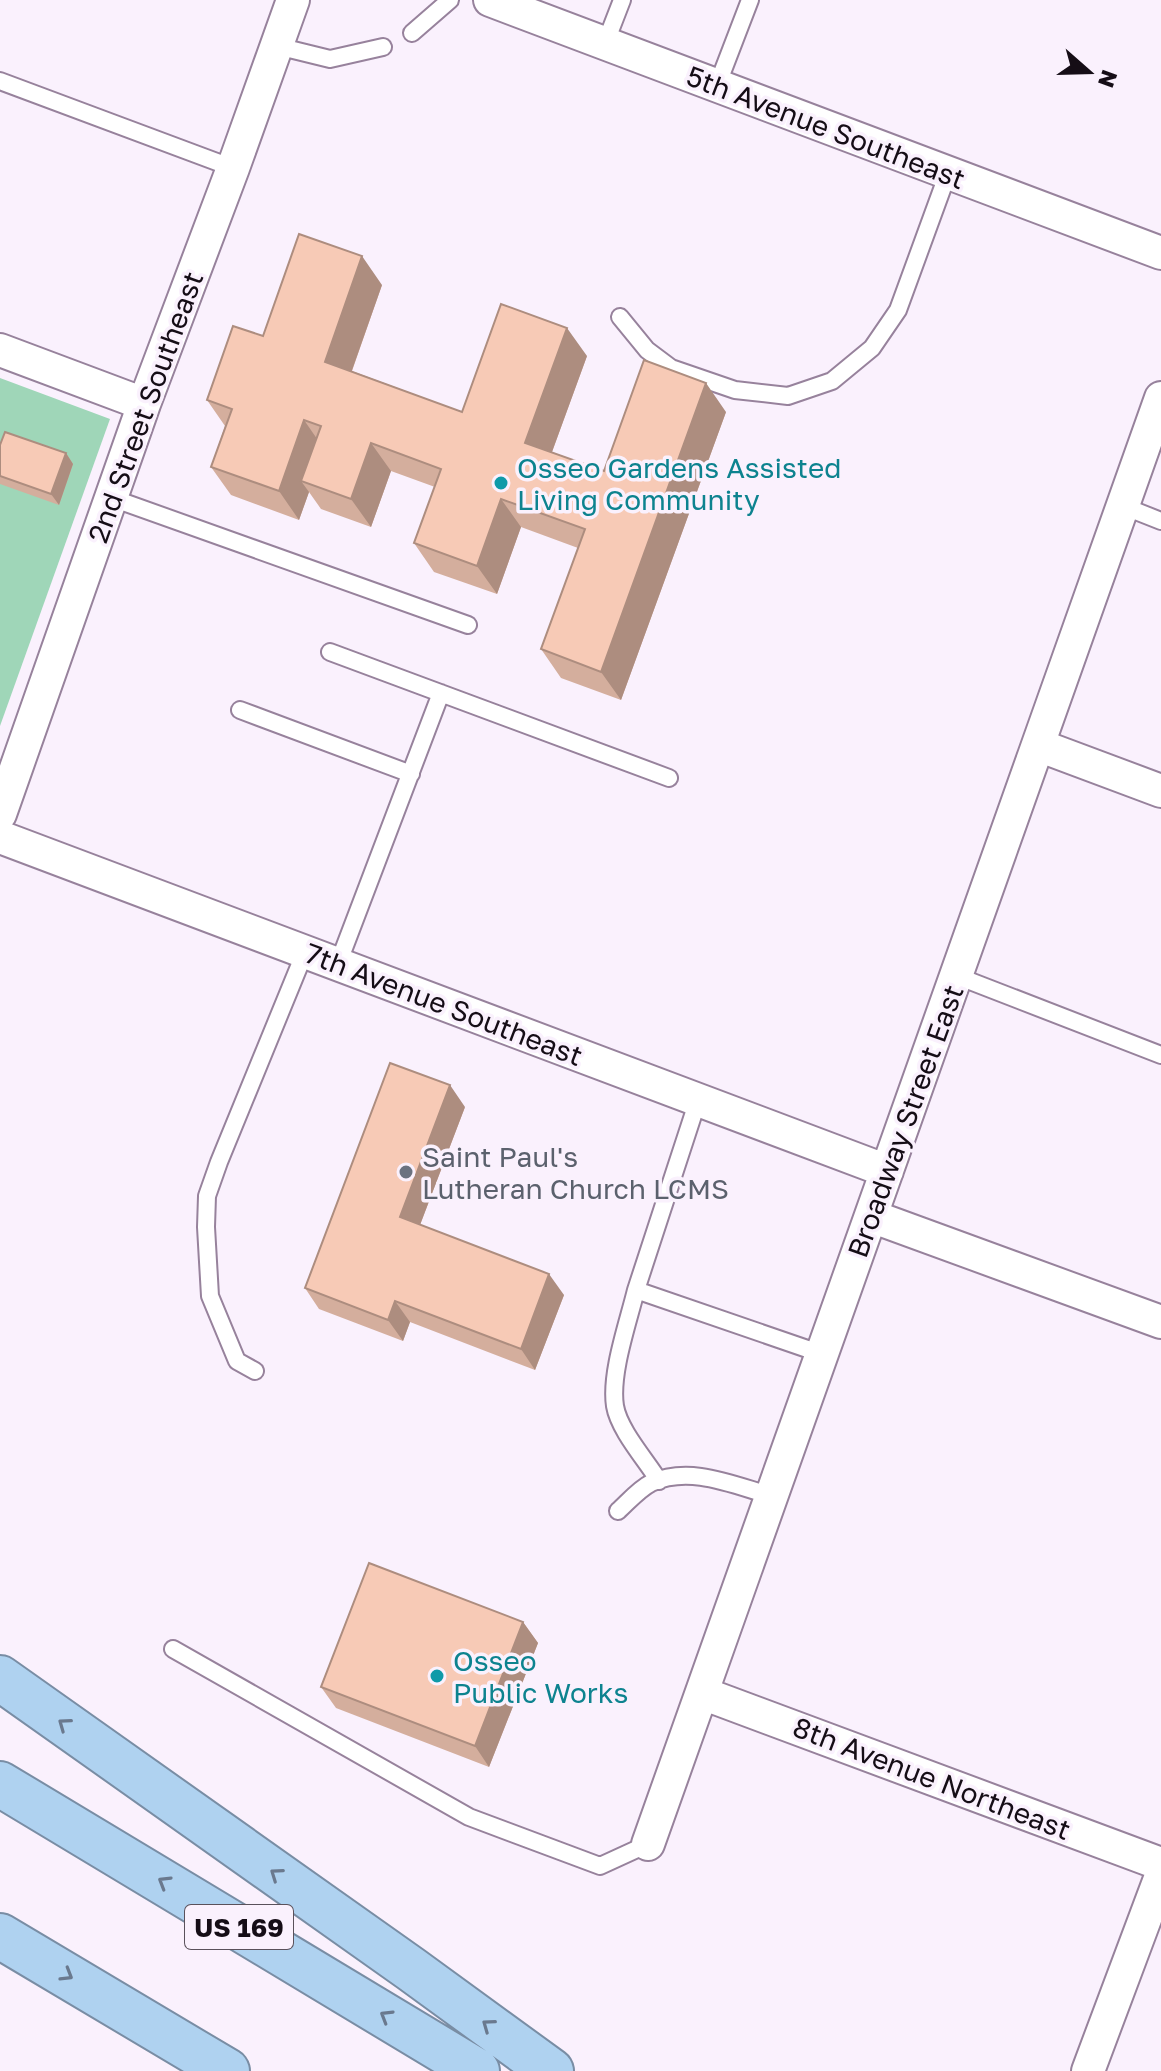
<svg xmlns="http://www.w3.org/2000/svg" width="1161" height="2071" viewBox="0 0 1161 2071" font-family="'Golos Text',sans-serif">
<rect width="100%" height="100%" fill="#faf1fd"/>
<path fill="#9fd6b8" d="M 0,378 L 110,419 L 0,726 Z"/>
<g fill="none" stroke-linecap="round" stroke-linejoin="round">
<g stroke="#97829c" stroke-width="20">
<path id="lane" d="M 412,33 L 450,0
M 605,44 L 622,0
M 277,46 L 330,59 L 383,47
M 0,81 L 233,168
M 717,86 L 750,0
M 620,317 L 647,350 L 671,368 L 735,390 L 788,396 L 832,381 L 872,348 L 898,310 L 948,173
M 112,498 L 468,625
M 1123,506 L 1161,521
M 330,652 L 669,778
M 240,710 L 411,774
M 338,964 L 441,693
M 957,976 L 1161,1055
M 636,1290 L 698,1100
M 255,1371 L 237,1361 L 210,1296 L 206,1227 L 207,1196 L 219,1162 L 305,952
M 659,1481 C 646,1460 619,1430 615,1406 C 610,1373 628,1323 636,1290 L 822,1354
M 618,1511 C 628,1502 639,1489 651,1483 C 690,1465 733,1485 772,1496
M 173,1649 L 469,1817 L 600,1866 L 648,1844"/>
</g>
<g stroke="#97829c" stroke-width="36">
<path id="street" d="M 490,0 L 1161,253
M 0,350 L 144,404
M 1038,745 L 1161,791
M 0,814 L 144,404 L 233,168 L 293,0
M 0,837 L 887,1171
M 871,1216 L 1161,1322
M 702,1693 L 1161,1864
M 648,1844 L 1161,398
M 1088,2071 L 1161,1876"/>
</g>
<g stroke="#798da4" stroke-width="48">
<path id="highway" d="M 0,1678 L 411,1969 L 551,2071
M 0,1784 L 477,2071
M 0,1936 L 227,2071"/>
</g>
<use href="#lane" stroke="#fff" stroke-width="16"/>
<use href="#street" stroke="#fff" stroke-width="32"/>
<use href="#highway" stroke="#afd2f0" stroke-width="44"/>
</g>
<path fill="#d4ae9d" d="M 382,285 L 352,371 L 462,412 L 587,356 L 552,452 L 604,471 L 726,412 L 621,700 L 561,678 L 541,649 L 578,548 L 521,527 L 497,594 L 434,572 L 414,543 L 435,487 L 391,471 L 371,527 L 321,509 L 309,492 L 299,520 L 231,495 L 211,467 L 225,426 L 207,400 L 263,336 Z
M 0,445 L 66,453 L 73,464 L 59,505 L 0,484 Z
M 465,1107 L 420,1225 L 564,1295 L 535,1370 L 410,1322 L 403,1341 L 319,1309 L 305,1288 Z
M 523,1622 L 538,1643 L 489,1767 L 336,1708 L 321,1687 Z"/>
<path fill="#ad8d7f" d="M 362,256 L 382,285 L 345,390 L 325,362 Z
M 567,328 L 587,356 L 545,471 L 525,443 Z
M 706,383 L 726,412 L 621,700 L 601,672 Z
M 304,420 L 324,449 L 301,481 L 309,492 L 299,520 L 279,491 Z
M 371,443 L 391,471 L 371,527 L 351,499 Z
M 66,453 L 73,464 L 59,505 L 51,494 Z
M 501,499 L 521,527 L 497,594 L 477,566 Z
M 450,1085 L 465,1107 L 415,1238 L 400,1217 Z
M 549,1274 L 564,1295 L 535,1370 L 521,1349 Z
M 395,1301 L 410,1322 L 403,1341 L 388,1320 Z
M 523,1622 L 538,1643 L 489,1767 L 475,1746 Z"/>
<path fill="#f7cab6" stroke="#ad8d7f" stroke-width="2" d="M 299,234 L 362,256 L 325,362 L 462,412 L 501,304 L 567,328 L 525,443 L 604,471 L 644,360 L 706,383 L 601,672 L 541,649 L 585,529 L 501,499 L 477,566 L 414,543 L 441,469 L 371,443 L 351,499 L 301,481 L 321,426 L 304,420 L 279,491 L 211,467 L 232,409 L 207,400 L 233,326 L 263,336 Z
M 5,432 L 66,453 L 51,494 L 0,476 L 0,445 Z
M 390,1063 L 450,1085 L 400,1217 L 549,1274 L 521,1349 L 395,1301 L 388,1320 L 305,1288 Z
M 369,1563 L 523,1622 L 475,1746 L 321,1687 Z"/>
<defs><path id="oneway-chevron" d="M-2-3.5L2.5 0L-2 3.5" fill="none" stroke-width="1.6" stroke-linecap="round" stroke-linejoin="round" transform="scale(2)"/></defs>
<g stroke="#6a798e">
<use href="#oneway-chevron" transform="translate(64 1724) rotate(-144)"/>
<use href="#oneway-chevron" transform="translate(276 1874) rotate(-145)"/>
<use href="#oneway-chevron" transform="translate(164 1882) rotate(-149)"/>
<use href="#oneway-chevron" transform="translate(67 1975) rotate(31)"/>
<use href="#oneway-chevron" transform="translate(386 2016) rotate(-149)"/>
<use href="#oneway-chevron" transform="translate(488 2025) rotate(-144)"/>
</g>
<g fill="#0f9aa8" stroke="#faf1fd" stroke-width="3">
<circle cx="501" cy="483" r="8"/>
<circle cx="437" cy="1676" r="8"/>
</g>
<circle fill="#6b7280" stroke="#faf1fd" stroke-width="3" cx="406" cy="1172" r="8"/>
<g text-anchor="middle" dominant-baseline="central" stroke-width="7" stroke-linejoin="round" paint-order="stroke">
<rect fill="#faf1fd" stroke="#5a515b" stroke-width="2" x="185" y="1905" width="108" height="44" rx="6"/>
<g font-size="26" font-weight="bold" fill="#150d16">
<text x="239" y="1927">US 169</text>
</g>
<g font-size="28" fill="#150d16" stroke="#faf1fd">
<text transform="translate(826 127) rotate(21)">5th Avenue Southeast</text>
<text transform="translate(145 407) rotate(-70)">2nd Street Southeast</text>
<text transform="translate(444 1004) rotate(21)">7th Avenue Southeast</text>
<text transform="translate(905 1121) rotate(-70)">Broadway Street East</text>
<text transform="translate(932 1778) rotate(21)">8th Avenue Northeast</text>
</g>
<g font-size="28" fill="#0d838f" stroke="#faf1fd" text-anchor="start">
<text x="517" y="467">Osseo Gardens Assisted<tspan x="517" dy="32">Living Community</tspan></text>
<text x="453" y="1660">Osseo<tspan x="453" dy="32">Public Works</tspan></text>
</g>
<g font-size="28" fill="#5b616d" stroke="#faf1fd" text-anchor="start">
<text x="422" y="1156">Saint Paul's<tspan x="422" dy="32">Lutheran Church LCMS</tspan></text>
</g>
</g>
<g transform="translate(1089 72) rotate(110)" stroke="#faf1fd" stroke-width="6" paint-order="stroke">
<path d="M0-6L14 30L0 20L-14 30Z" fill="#150d16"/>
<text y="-12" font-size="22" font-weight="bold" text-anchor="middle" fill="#150d16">N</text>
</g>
</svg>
